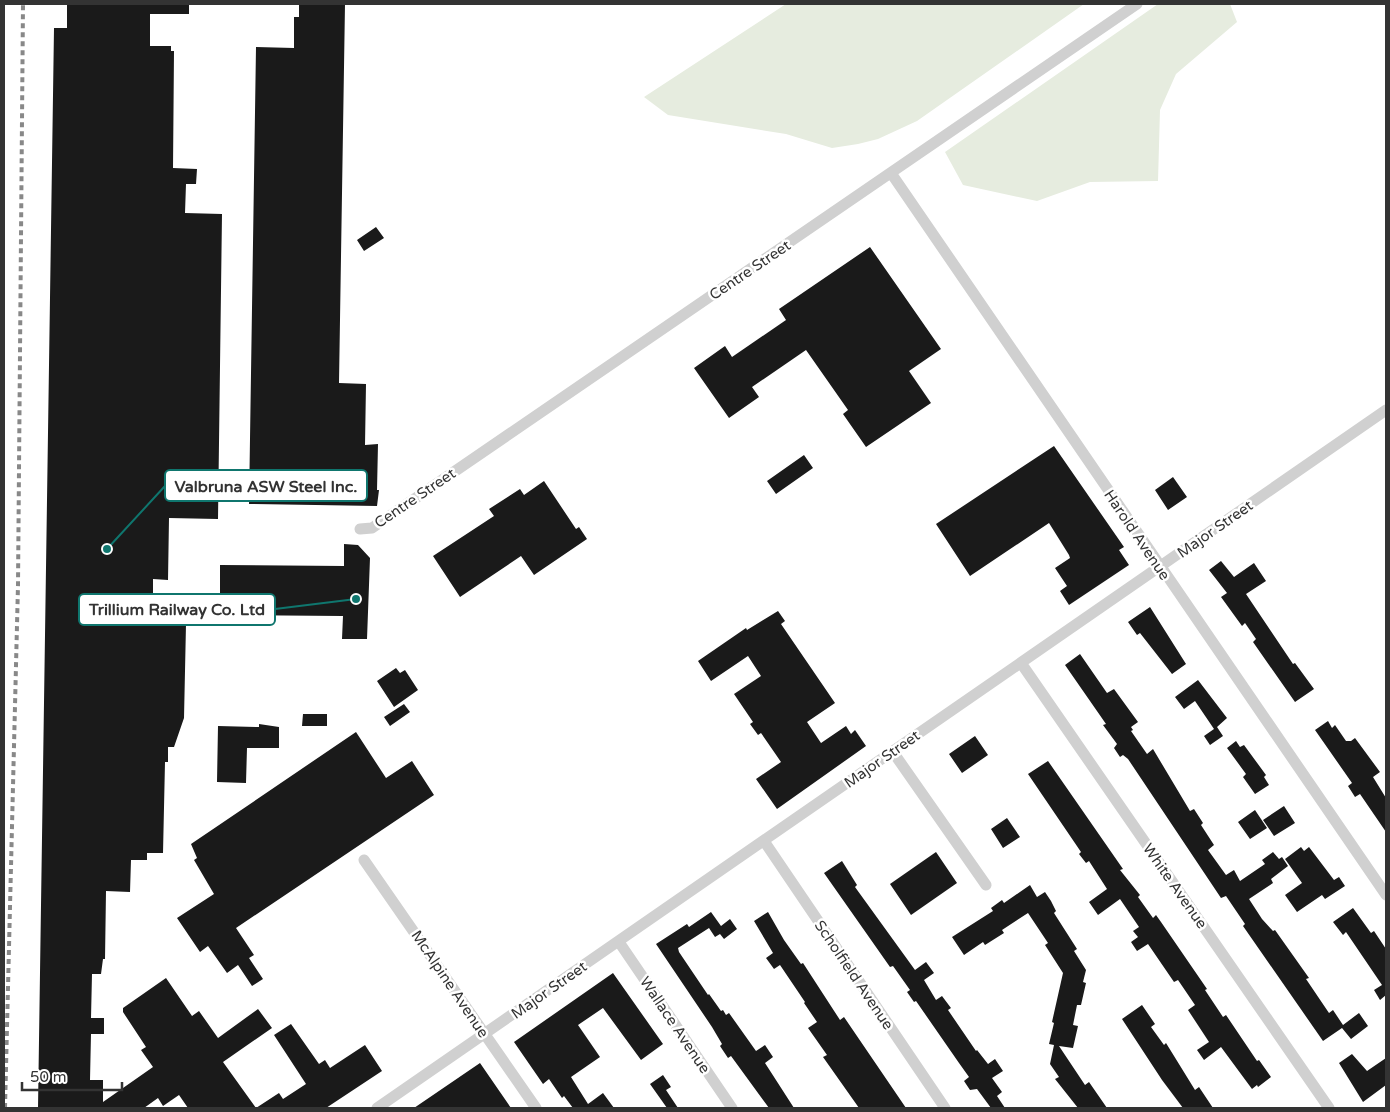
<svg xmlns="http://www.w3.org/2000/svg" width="1390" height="1112" viewBox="0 0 1390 1112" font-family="'Varela Round',sans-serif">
<rect width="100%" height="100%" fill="#fff"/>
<path fill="#e6ecdf" d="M 786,4 L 1084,4 L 917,121 L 878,139 L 858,144 L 832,148 L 786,134 L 668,115 L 644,97 Z
M 1158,4 L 1230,4 L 1237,22 L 1176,74 L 1160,110 L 1158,181 L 1090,182 L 1037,201 L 963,185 L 945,152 Z"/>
<path fill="#1a1a1a" d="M 67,4 L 189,4 L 189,14 L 150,14 L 150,46 L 171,46 L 171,51 L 174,51 L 173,168 L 197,169 L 196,184 L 186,184 L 185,213 L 222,214 L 218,519 L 169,518 L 168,580 L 153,579 L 153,624 L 186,624 L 184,718 L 174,747 L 168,747 L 168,762 L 165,762 L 163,853 L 147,853 L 147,860 L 131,860 L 130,892 L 106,891 L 105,959 L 103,959 L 101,974 L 92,974 L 91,1018 L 104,1018 L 104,1034 L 91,1034 L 90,1080 L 103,1080 L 103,1102 L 153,1067 L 141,1050 L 146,1047 L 123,1012 L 123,1008 L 166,978 L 192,1016 L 199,1011 L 218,1038 L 258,1009 L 272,1028 L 223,1062 L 256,1108 L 279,1093 L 283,1099 L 306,1084 L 274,1035 L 291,1024 L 319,1064 L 325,1060 L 330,1068 L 365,1045 L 382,1071 L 326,1108 L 188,1108 L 179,1095 L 163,1106 L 158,1098 L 144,1108 L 38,1108 L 54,28 L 67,28 Z
M 299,4 L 345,4 L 339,383 L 366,384 L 365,445 L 378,444 L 377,490 L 379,490 L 377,506 L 249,504 L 256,47 L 294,48 L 294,17 L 299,17 Z
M 376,227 L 384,238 L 364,251 L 357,240 Z
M 870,247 L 941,349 L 909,371 L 931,403 L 866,447 L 843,414 L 848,410 L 806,350 L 752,387 L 759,397 L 729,418 L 694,368 L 725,346 L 732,357 L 786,320 L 779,309 Z
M 1054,446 L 1124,547 L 1119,550 L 1129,565 L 1069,605 L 1060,591 L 1067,586 L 1055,568 L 1070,558 L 1069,555 L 1049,523 L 970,576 L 936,524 Z
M 804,455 L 813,468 L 776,494 L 767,481 Z
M 1173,477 L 1187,497 L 1168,510 L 1155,490 Z
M 544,481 L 576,529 L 579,527 L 587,539 L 534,575 L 521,556 L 460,597 L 433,556 L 494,516 L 489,509 L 520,489 L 524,495 Z
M 344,544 L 358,545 L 370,558 L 367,639 L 342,639 L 343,616 L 220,615 L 220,565 L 344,566 Z
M 1221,561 L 1234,577 L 1254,563 L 1266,581 L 1246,594 L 1293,664 L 1295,663 L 1314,689 L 1295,702 L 1253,642 L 1256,639 L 1245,623 L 1242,626 L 1221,597 L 1227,593 L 1209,570 Z
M 1150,607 L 1186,664 L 1172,674 L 1140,633 L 1137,635 L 1128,622 Z
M 778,611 L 785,621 L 781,624 L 835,703 L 807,722 L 821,743 L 846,726 L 851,734 L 855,730 L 866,746 L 777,809 L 756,779 L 781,762 L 761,733 L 758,735 L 750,724 L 753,722 L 734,694 L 761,676 L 748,656 L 711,681 L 698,661 L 746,628 L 747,630 Z
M 1080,654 L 1107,693 L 1114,689 L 1138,722 L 1131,727 L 1133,730 L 1131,731 L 1147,754 L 1153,749 L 1190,811 L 1194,809 L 1203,823 L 1201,825 L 1214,845 L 1208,850 L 1226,875 L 1234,870 L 1240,881 L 1265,864 L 1262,860 L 1273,852 L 1279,859 L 1282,857 L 1288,866 L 1271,879 L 1273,883 L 1249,899 L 1262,919 L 1273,931 L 1275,930 L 1309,978 L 1306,979 L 1329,1013 L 1333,1010 L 1343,1025 L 1359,1013 L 1368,1026 L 1351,1039 L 1342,1028 L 1323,1041 L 1243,926 L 1245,924 L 1226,896 L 1221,898 L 1128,759 L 1123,755 L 1120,757 L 1114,748 L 1117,744 L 1103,725 L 1106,724 L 1065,665 Z
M 396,668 L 400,673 L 405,670 L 418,690 L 394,707 L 377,681 Z
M 1198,680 L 1227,718 L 1217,727 L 1223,736 L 1210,745 L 1204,736 L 1214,729 L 1195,701 L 1184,709 L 1175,697 Z
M 404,704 L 410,712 L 390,726 L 384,717 Z
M 303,714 L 327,714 L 327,726 L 302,726 Z
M 1328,721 L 1332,728 L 1335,725 L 1346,741 L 1351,741 L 1355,738 L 1380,772 L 1373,777 L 1386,798 L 1386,832 L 1360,794 L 1355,797 L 1348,786 L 1352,783 L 1315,730 Z
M 259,724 L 279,727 L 279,748 L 247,748 L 246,783 L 217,782 L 218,726 L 259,727 Z
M 356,732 L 386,778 L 412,761 L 434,795 L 236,928 L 254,955 L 249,958 L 263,979 L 252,986 L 238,965 L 227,973 L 208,946 L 200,952 L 177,918 L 214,894 L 194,860 L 197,858 L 191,844 Z
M 975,736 L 988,755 L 962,773 L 949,754 Z
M 1236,741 L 1240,747 L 1244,745 L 1266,775 L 1264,777 L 1269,785 L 1255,794 L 1243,777 L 1246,774 L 1227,748 Z
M 1048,761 L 1123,869 L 1120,870 L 1140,895 L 1138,897 L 1153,918 L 1156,915 L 1161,922 L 1207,989 L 1205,990 L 1223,1017 L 1226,1015 L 1257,1061 L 1259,1060 L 1271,1077 L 1258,1087 L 1257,1085 L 1252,1089 L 1221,1047 L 1204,1060 L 1197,1050 L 1209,1042 L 1188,1010 L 1195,1005 L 1178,980 L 1174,982 L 1148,944 L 1137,951 L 1131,942 L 1138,937 L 1133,931 L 1139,927 L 1120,899 L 1098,915 L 1089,902 L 1107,889 L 1089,861 L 1086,863 L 1079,854 L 1081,852 L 1028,774 Z
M 1284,806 L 1295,823 L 1274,836 L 1263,820 Z
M 1255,810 L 1267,828 L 1250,839 L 1238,822 Z
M 1007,818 L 1020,837 L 1003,848 L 991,829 Z
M 1301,847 L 1304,851 L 1309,847 L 1334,880 L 1339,877 L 1345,886 L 1325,899 L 1322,895 L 1297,912 L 1285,895 L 1302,883 L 1285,859 Z
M 936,852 L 957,883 L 911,915 L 890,884 Z
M 842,861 L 857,885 L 855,887 L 915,970 L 926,962 L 934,973 L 924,980 L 936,1000 L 942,996 L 951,1008 L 948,1010 L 976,1051 L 977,1050 L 988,1064 L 995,1059 L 1003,1071 L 992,1078 L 1002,1092 L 997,1096 L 1005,1108 L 991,1108 L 977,1089 L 970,1090 L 964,1081 L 969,1077 L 959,1063 L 916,1001 L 914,1002 L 907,992 L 910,990 L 893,966 L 890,967 L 824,873 Z
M 1030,885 L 1037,897 L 1045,892 L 1051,901 L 1056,911 L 1054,913 L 1077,949 L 1074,951 L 1086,970 L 1083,982 L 1086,983 L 1081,1005 L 1077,1005 L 1073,1025 L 1078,1026 L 1073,1048 L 1059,1046 L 1085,1085 L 1089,1082 L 1107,1108 L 1078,1108 L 1055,1079 L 1059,1077 L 1050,1064 L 1054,1045 L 1049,1044 L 1054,1023 L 1052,1022 L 1063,973 L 1045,945 L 1048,943 L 1028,913 L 1002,930 L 1004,933 L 985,945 L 983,942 L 964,955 L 952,937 L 993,911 L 991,908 L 1002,900 L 1004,903 Z
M 1353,908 L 1371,933 L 1374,931 L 1386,949 L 1386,995 L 1380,1000 L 1374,990 L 1382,985 L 1346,932 L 1343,935 L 1333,922 Z
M 711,912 L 721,926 L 730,919 L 737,929 L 724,939 L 720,934 L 715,937 L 709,928 L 678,948 L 679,952 L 708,995 L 709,994 L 721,1011 L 723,1010 L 726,1015 L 729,1013 L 756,1051 L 765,1045 L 773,1057 L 765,1063 L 794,1108 L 769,1108 L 731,1056 L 728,1058 L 720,1046 L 722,1044 L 712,1027 L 656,944 L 687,924 L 689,927 Z
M 768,912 L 784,940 L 801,964 L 803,963 L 840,1020 L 844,1017 L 906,1108 L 859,1108 L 823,1057 L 827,1055 L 808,1028 L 817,1022 L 804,1003 L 805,1002 L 780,965 L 774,969 L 766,958 L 773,953 L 754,921 Z
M 613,973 L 663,1044 L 641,1060 L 603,1008 L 578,1025 L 600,1057 L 571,1077 L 588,1104 L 603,1093 L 614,1108 L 573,1108 L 564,1096 L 562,1098 L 549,1079 L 543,1084 L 514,1042 Z
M 1142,1005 L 1155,1024 L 1151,1027 L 1164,1045 L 1166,1043 L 1195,1090 L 1199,1087 L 1213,1108 L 1183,1108 L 1162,1080 L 1122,1019 Z
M 1352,1054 L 1367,1071 L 1386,1058 L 1386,1085 L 1363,1102 L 1339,1063 Z
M 480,1063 L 511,1108 L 414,1108 Z
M 663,1075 L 671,1087 L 666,1090 L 678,1108 L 667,1108 L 650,1084 Z"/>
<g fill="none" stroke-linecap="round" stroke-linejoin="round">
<path stroke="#d0d0d0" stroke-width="11" d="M 891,173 L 1386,895
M 360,529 L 372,528 L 1137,4
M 1021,663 L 1329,1108
M 893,752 L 986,885
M 764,841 L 945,1108
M 364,860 L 536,1108
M 619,942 L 732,1108
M 377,1108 L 1386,410"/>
<path stroke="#888" stroke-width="4" stroke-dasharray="5 4" stroke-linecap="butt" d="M 5,1108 L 18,585 L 23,4"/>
</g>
<g text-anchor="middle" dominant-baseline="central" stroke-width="5" stroke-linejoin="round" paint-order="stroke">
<g font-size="15" fill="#333" stroke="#fff">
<text transform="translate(750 270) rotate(-34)">Centre Street</text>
<text transform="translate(415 498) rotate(-34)">Centre Street</text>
<text transform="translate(1215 529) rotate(-35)">Major Street</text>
<text transform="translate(1137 535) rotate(56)">Harold Avenue</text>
<text transform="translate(882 759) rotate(-35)">Major Street</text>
<text transform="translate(1175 886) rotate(55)">White Avenue</text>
<text transform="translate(854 975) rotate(56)">Scholfield Avenue</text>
<text transform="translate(450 984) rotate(56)">McAlpine Avenue</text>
<text transform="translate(549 990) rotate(-35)">Major Street</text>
<text transform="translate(675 1025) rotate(56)">Wallace Avenue</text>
</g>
</g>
<path fill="none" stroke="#0f766e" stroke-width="2" d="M107 549L165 486M356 599L275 609"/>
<g fill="#0f766e" stroke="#fff" stroke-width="2">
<circle cx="107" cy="549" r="5"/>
<circle cx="356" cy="599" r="5"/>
</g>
<g fill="#fff" stroke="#0f766e" stroke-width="2">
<rect x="165" y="470" width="202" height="31" rx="5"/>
<rect x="79" y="594" width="196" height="31" rx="5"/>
</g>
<g font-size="16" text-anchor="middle" font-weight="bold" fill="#333">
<text x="266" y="492">Valbruna ASW Steel Inc.</text>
<text x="177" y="615">Trillium Railway Co. Ltd</text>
</g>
<rect width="1390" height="1112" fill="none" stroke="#333333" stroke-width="10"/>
<path d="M22 1082v8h100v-8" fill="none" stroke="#333333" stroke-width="2.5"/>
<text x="30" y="1082" font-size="15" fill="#333333" stroke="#ffffff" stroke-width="4" paint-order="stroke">50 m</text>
</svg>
